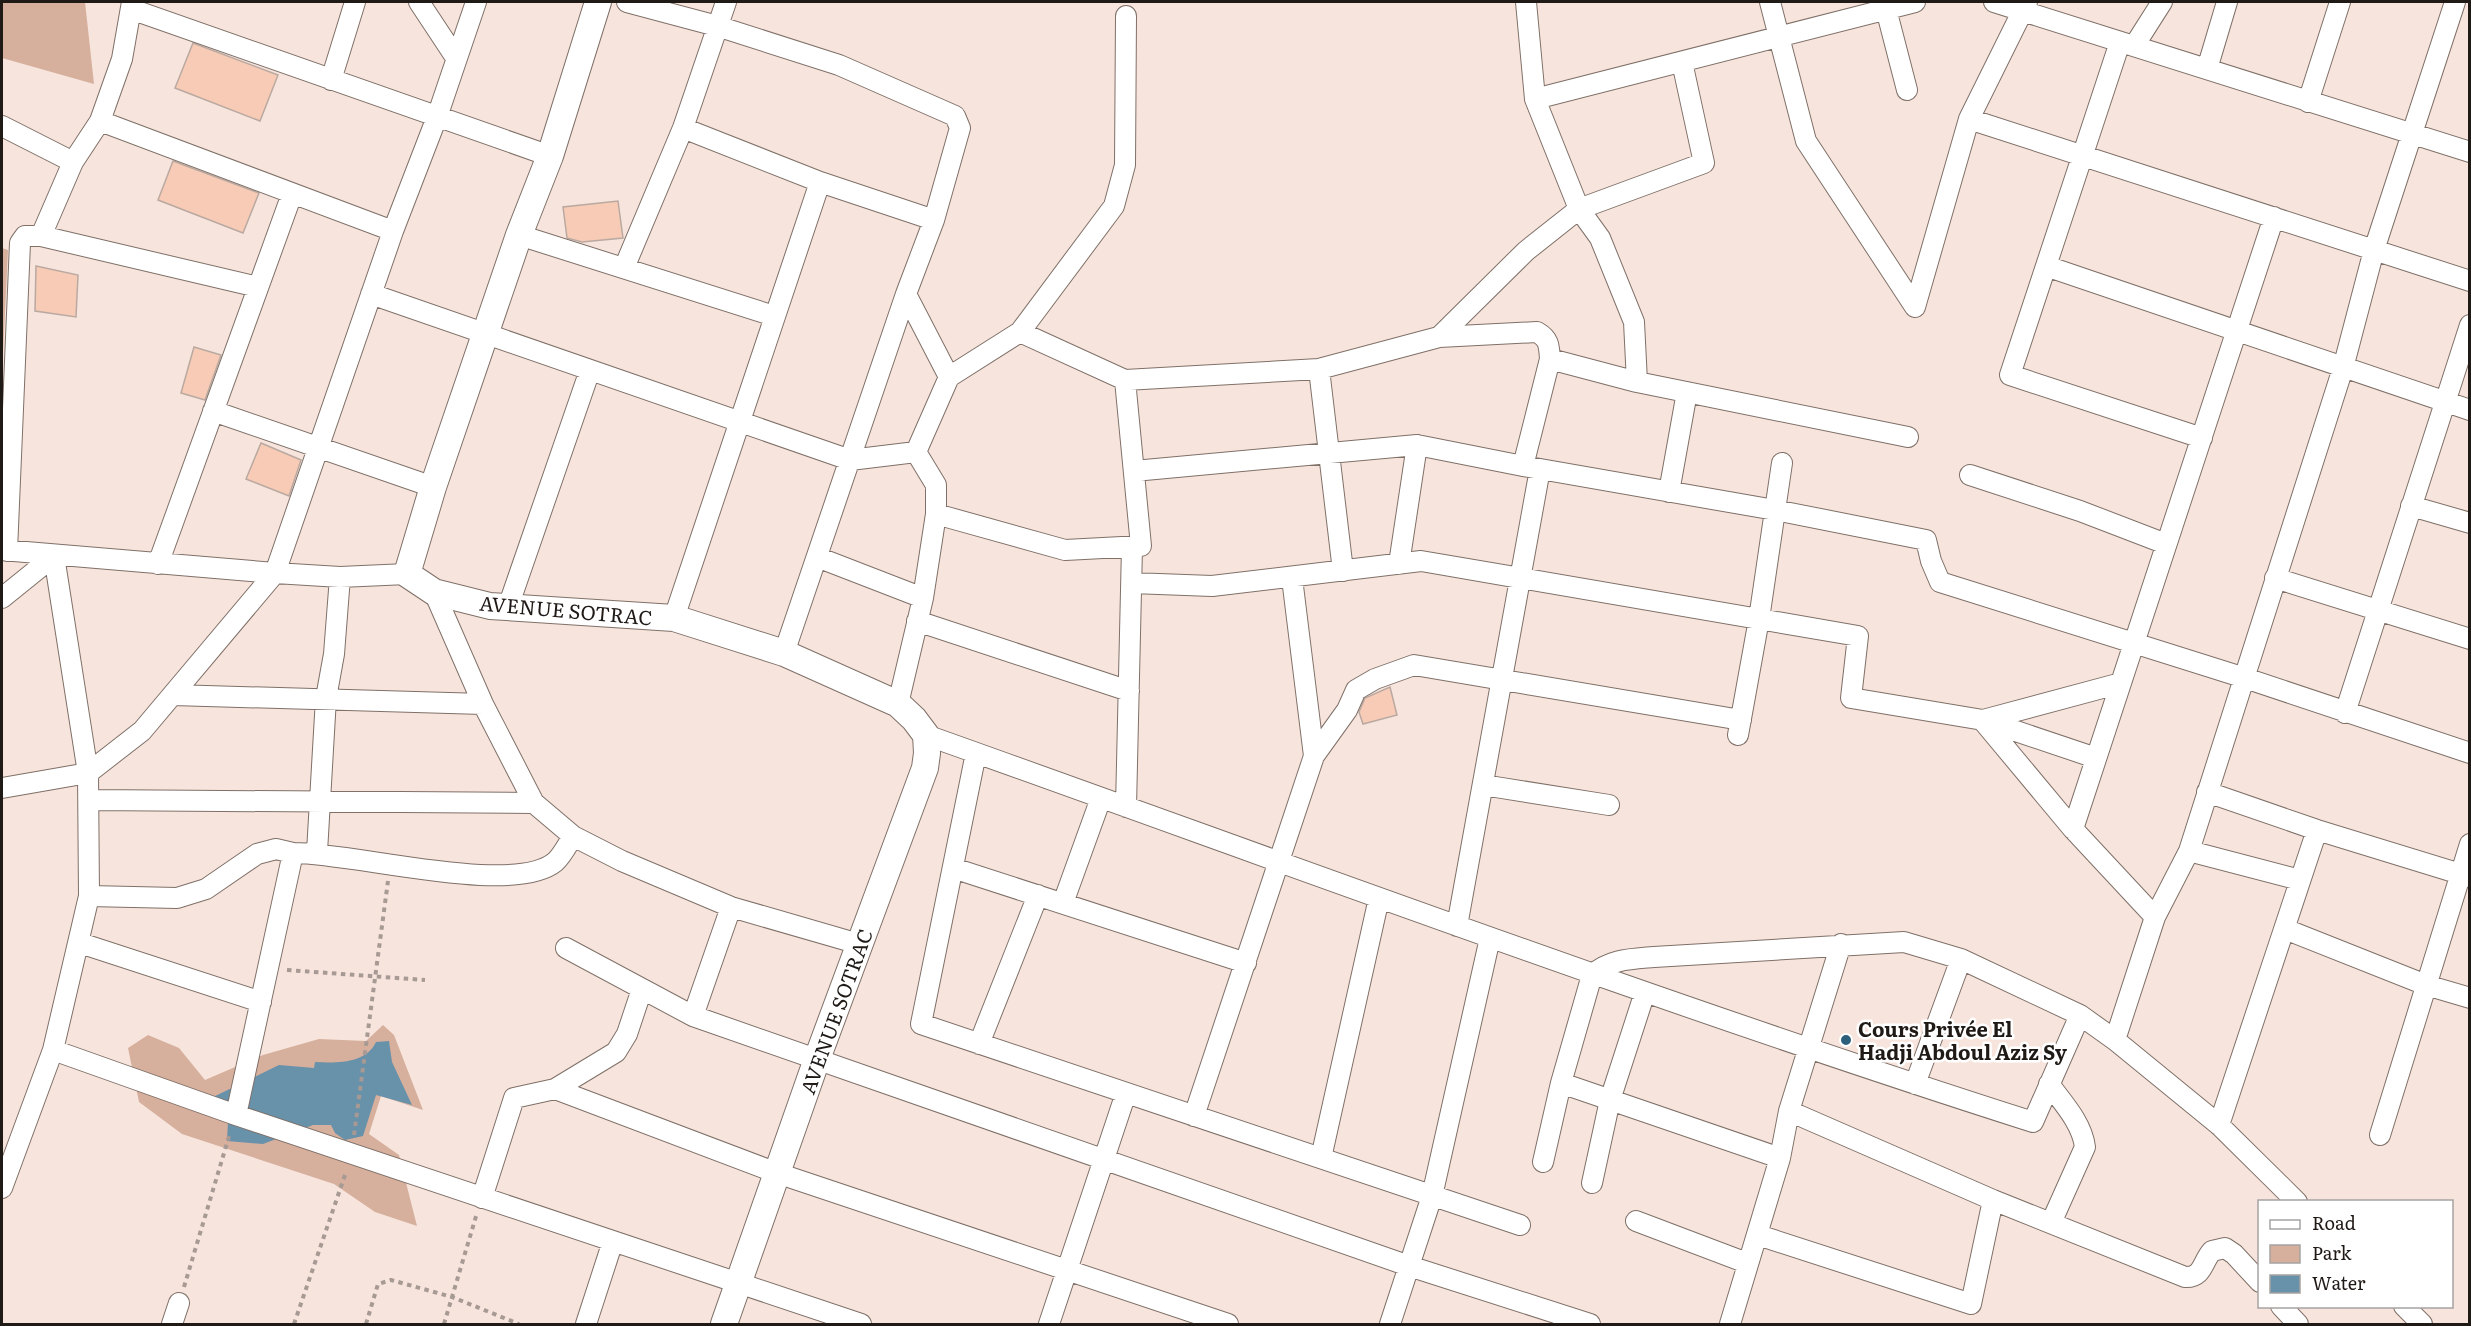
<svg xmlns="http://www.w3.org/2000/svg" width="2471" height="1326" viewBox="0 0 2471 1326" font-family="Literata,serif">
<rect width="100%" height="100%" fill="#f7e5dd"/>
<path fill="#d6af9d" d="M 2,2 L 85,2 L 94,84 L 2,58 Z
M 2,248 L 8,250 L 2,375 Z
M 383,1025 L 394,1035 L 423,1110 L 381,1096 L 369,1134 L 399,1155 L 417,1226 L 375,1212 L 334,1184 L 182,1134 L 139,1102 L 128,1048 L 148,1035 L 179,1048 L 205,1080 L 263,1055 L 319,1039 L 366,1041 Z"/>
<path fill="#6891aa" d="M 389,1041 L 392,1062 L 412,1105 L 376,1095 L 363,1136 L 345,1140 L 335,1133 L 331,1125 L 313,1125 L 263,1144 L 227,1141 L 228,1122 L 209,1099 L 279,1065 L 314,1068 L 315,1062 C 336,1063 366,1064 376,1042 Z"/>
<path fill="#f7cbb5" stroke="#baa9a1" stroke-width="1.5" d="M 193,43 L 278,75 L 260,121 L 175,88 Z
M 173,161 L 259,193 L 243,233 L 158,200 Z
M 618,201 L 623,238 L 582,242 L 567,238 L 563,207 Z
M 36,266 L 78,275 L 76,317 L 35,311 Z
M 194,347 L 221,355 L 205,400 L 181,393 Z
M 261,443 L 301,460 L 289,496 L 246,479 Z
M 1390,687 L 1397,715 L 1363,724 L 1359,712 L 1365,698 Z"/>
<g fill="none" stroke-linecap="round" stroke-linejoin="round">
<g stroke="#7f7068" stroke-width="22">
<path id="minor" d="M 419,2 L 456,58
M 627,2 L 717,26 L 839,65 L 955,116 L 960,128 L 934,220 L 906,294 L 784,653
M 1526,2 L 1535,99 L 1579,209 L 1600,238 L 1634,322 L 1637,382
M 1770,2 L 1806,141 L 1915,307
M 1994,2 L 2470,152
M 131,9 L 550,156
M 1886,9 L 1907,90
M 2120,42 L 2010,375 L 2202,438
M 2134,46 L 2162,2
M 2207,69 L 2227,2
M 331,80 L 355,2
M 1535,99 L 1915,2
M 2308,102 L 2340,2
M 1969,119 L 2470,281
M 100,121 L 393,231
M 2,126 L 73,162
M 683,128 L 820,182 L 934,220
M 519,235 L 774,316
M 41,236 L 73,162 L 100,121 L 122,59 L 132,2
M 2046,266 L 2470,410
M 624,268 L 683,128 L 726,2
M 371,294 L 850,460 L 916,452
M 906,294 L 949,377
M 1915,307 L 1969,119 L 2027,2
M 1020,332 L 1125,380 L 1319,369 L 1439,337 L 1537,332 C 1549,339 1549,345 1550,359 L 1523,466
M 1439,337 L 1526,251 L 1579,209 L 1704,163 L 1682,62
M 1550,359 L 1637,382 L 1908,437
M 1319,369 L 1343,571
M 213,411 L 433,487
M 916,452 L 949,377 L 1020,332 L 1114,206 L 1125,165 L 1126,16
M 1134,471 L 1417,445 L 1523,466 L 1775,510 L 1926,540 L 1931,561 L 1940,582 L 2245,678 L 2470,753
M 1970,475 L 2080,511 L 2166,544
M 1669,492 L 1687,392
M 2411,506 L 2470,523
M 936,514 L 1065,550 L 1141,546 L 1125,380
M 2,550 L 275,573 L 340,577 L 407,574
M 7,551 L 20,243 L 25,236 L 41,236 L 258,287
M 817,557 L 923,598
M 158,564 L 292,194
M 1399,564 L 1417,445
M 1292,578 L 1314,756
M 2275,578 L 2470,639
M 1132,583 L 1212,586 L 1421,561 L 1858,636 L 1851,698 L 1983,720 L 2096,758
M 434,592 L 483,704 L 534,803 L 573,836 L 622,861 L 731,907 L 859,944
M 2,598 L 54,556
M 508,607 L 590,370
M 674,618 L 820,182
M 917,621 L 1129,691
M 173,695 L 483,704
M 898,704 L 923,598 L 936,514 L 936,485 L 916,452
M 2345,713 L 2470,325
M 1983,720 L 2121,683
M 1983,721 L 2073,829 L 2155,917
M 926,735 C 1294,866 1660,1003 2033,1122 L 2080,1015
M 1738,735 L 1759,619 L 1782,463
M 976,753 L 921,1024 L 1520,1225
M 1483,785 L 1609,805
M 2,788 L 88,773 L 142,731 L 275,573 L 393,231 L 437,117 L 476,2
M 2207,792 L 2317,830 L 2470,877
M 89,800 L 534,803
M 1126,807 L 1132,547
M 2073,829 L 2274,217
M 2189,851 L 2300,880
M 317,852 L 326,698 L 334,654 L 340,577
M 953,868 L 1246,963
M 89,896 L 177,898 L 206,889 L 257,854 L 276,849 L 293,853
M 1063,903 L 1101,798
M 1457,926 L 1540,469
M 2285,929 L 2426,985 L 2470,998
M 80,943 L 261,1002
M 566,948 L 693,1016 L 1409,1266 L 1590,1324
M 693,1016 L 731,907
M 2115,1040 L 2155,917 L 2189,851 L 2343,368 L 2374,250 L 2455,2
M 979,1044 L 1038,895
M 53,1050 L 236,1115 L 861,1324
M 1561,1083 L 1780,1158
M 1915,1084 L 1961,959
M 2049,1084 C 2063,1103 2082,1123 2085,1147 L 2051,1223
M 555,1089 L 616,1052 L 627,1034 L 642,989
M 1789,1111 L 1993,1200 L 2185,1277 C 2203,1278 2202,1262 2212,1251 L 2225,1248 L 2234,1254 L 2260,1282
M 236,1115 L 293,853 C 351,852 512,897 555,862 C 562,856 568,844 573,836
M 1194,1116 L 1314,756 L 1347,710 L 1356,690 L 1375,679 L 1414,665 L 1741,720
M 2219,1125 L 2317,830
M 2380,1135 L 2470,844
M 1321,1158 L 1379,898
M 1543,1162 L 1561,1083 L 1592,975 C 1610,959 1631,959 1654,957 L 1904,942 L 1961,959 L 2080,1015 L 2115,1040 L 2219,1125 L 2297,1202
M 1592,1183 L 1610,1100 L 1645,992
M 2,1188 L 53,1050 L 89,896 L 88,773 L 54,556
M 482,1198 L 514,1098 L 555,1089 L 777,1173 L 1228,1324
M 1636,1221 L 1747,1263
M 1758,1235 L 1971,1304 L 1993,1200
M 2281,1306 L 2298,1324
M 2404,1306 L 2422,1324
M 172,1324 L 179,1303
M 586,1324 L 613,1241
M 1049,1324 L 1126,1093
M 1390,1324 L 1432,1196 L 1490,938
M 1730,1324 L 1780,1158 L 1789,1111 L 1841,944"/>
</g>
<g stroke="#7f7068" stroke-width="28">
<path id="tertiary" d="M 598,2 L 550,156 L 519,235 L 433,487 L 407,574 L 434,592 L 490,606 L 674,618 L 784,653 L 898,704 L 914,719 L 926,735 L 927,753 L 925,768 L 817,1059 L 724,1324"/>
</g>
<path stroke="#a79993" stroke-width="4" stroke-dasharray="4.5 4.5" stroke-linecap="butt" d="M 287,970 L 425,980
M 354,1135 L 388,881
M 184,1287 L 230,1133
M 294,1324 L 346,1172
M 366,1324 L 378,1284 L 391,1280 L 452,1297 L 519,1324
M 444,1324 L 477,1213"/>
<use href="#minor" stroke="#fff" stroke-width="20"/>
<use href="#tertiary" stroke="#fff" stroke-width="26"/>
</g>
<circle fill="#2d5f7d" stroke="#fff" stroke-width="2" cx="1846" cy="1040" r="6"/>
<g text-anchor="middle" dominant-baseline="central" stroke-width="5" stroke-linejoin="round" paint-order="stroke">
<g font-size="20" fill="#201a17" stroke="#fff">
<text transform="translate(566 609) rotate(5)">AVENUE SOTRAC</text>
<text transform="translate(835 1011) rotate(-70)">AVENUE SOTRAC</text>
</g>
<g font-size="20" font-weight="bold" fill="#201a17" stroke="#fff" text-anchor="start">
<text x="1858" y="1028">Cours Privée El<tspan x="1858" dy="23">Hadji Abdoul Aziz Sy</tspan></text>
</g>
</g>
<rect width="2471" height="1326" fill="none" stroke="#201a17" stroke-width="6"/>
<rect x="2258" y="1200" width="195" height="108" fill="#ffffff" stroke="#a6a3a2" stroke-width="1.5"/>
<rect x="2270" y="1220" width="30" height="9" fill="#ffffff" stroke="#a6a3a2" stroke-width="1.5"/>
<text x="2312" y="1230" font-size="18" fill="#201a17">Road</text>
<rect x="2270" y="1245" width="30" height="18" fill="#d6af9d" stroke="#a6a3a2" stroke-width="1.5"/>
<text x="2312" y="1260" font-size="18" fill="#201a17">Park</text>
<rect x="2270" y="1275" width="30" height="18" fill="#6891aa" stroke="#a6a3a2" stroke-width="1.5"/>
<text x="2312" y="1290" font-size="18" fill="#201a17">Water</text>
</svg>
